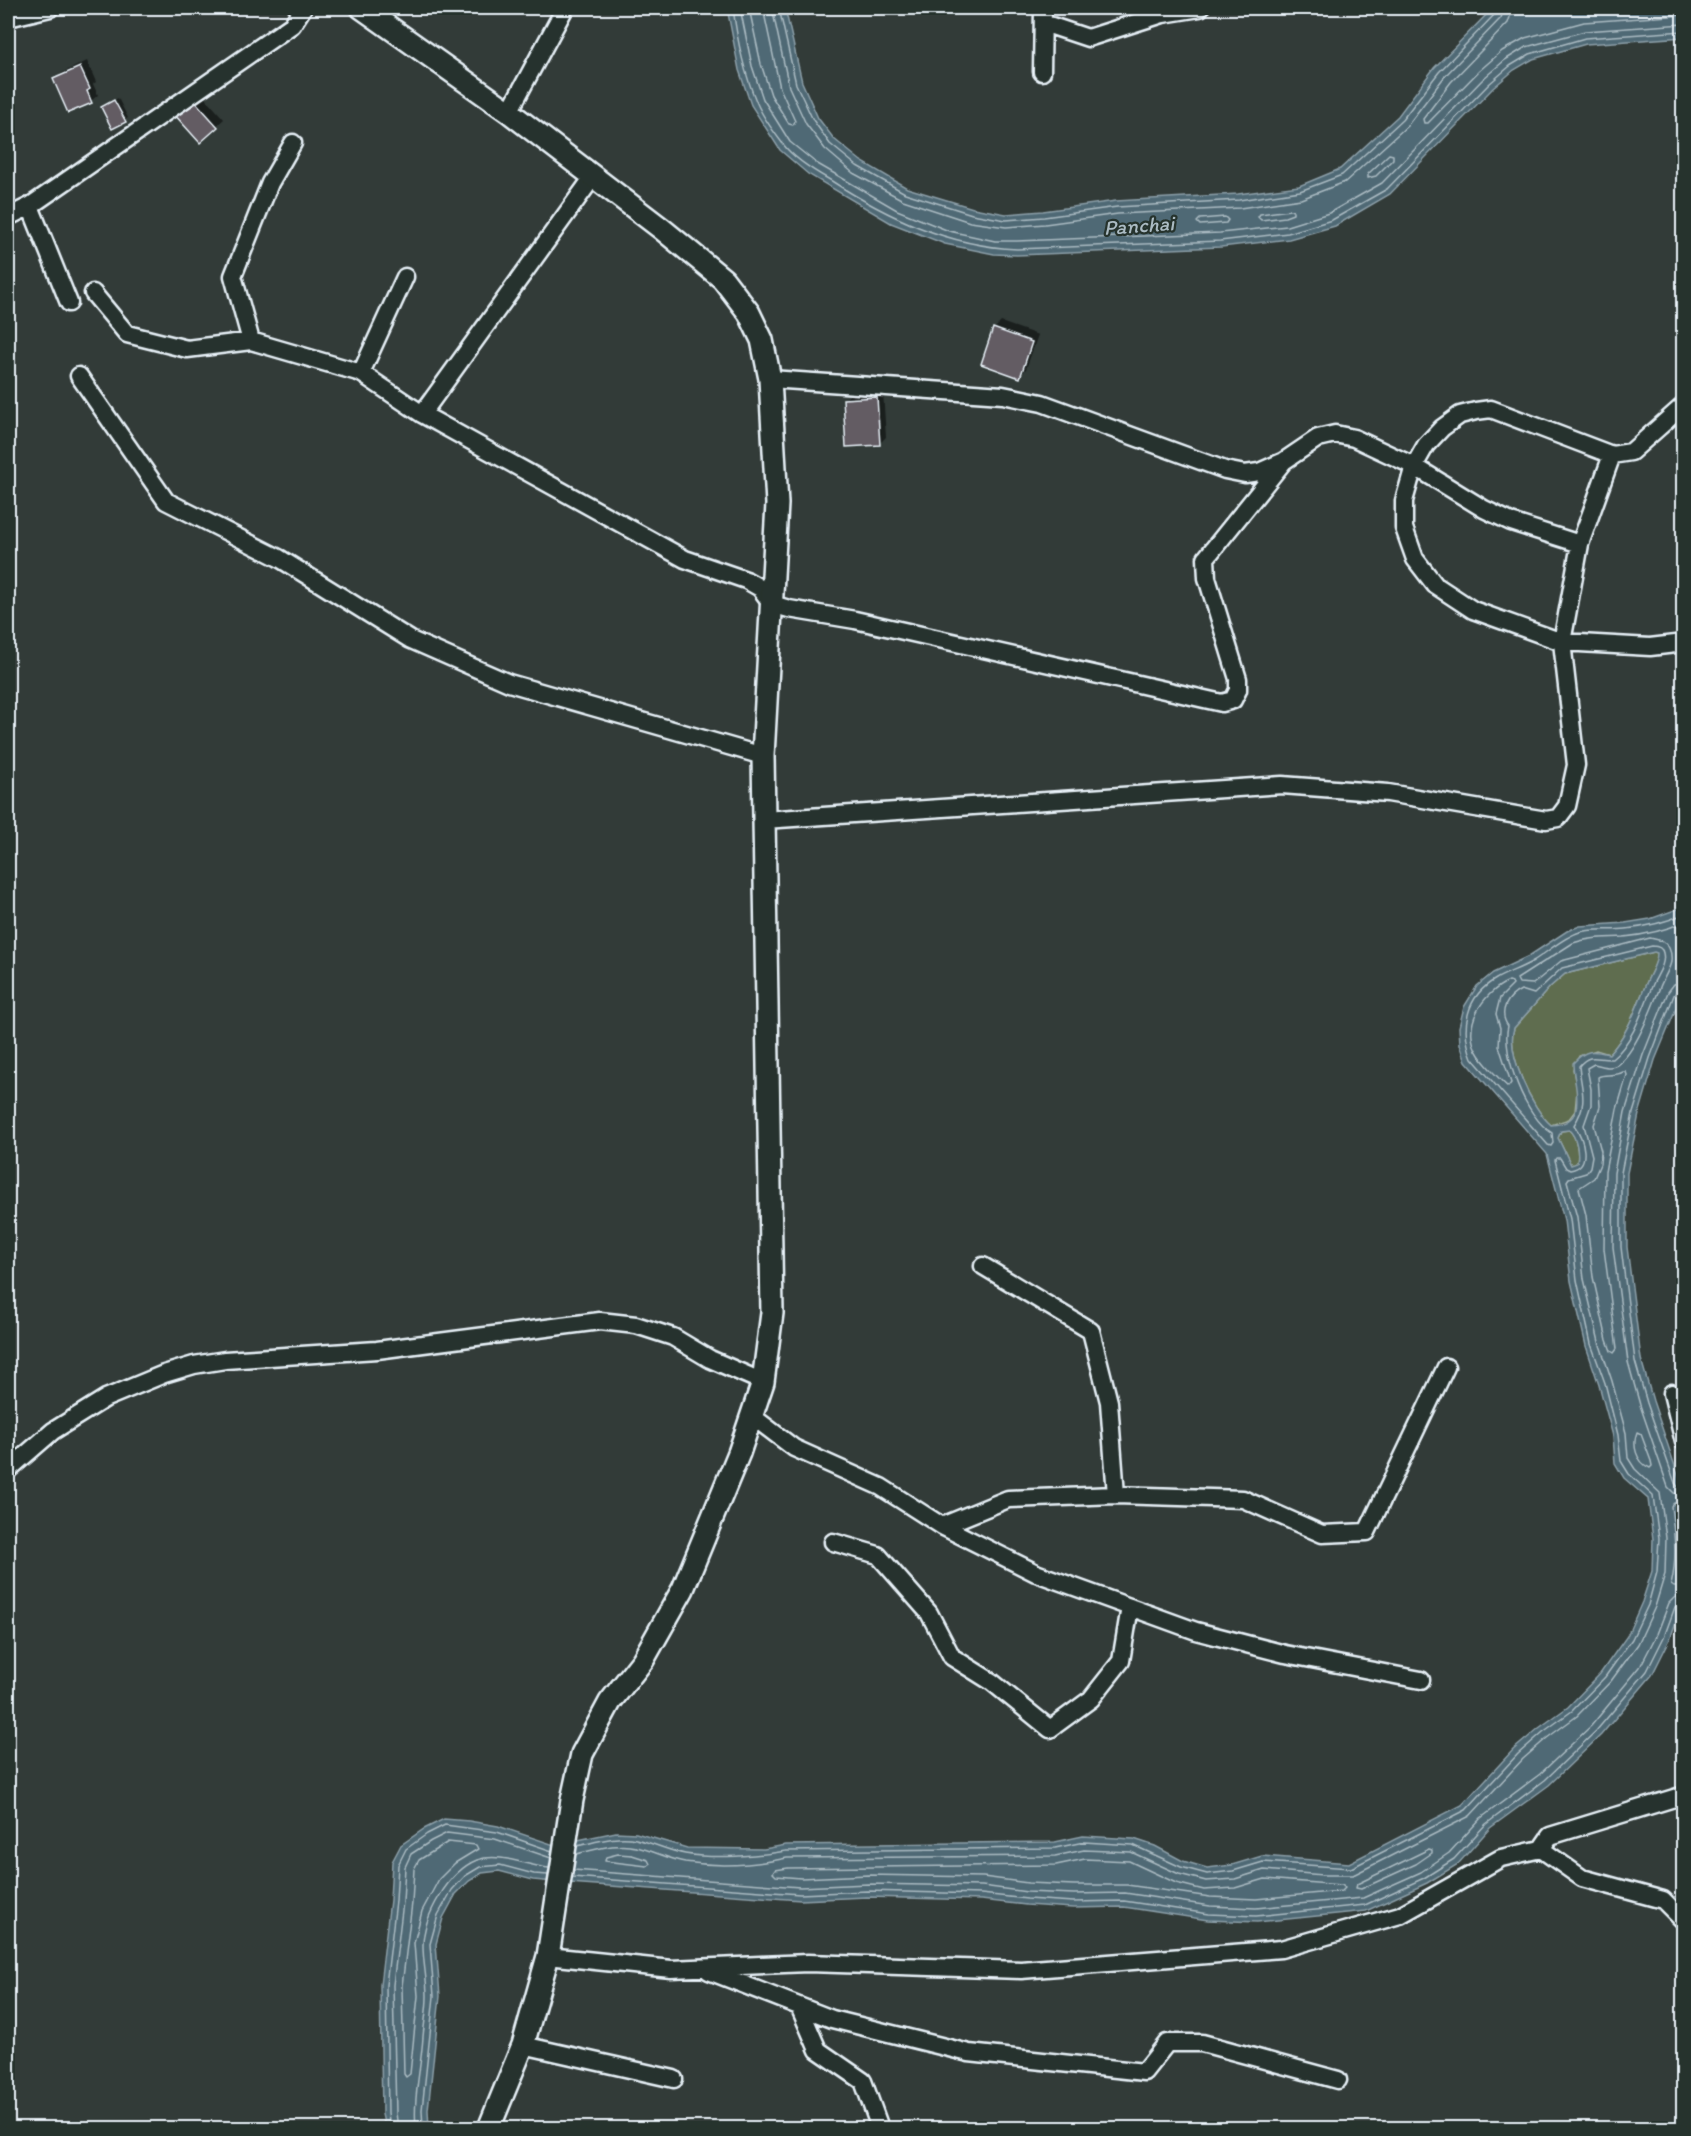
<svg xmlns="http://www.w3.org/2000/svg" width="1691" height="2136" viewBox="0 0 1691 2136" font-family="Itim,sans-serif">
<rect width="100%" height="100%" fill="#323b38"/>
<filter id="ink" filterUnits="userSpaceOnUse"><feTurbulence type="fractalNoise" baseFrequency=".0167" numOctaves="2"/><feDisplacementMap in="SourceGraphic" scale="12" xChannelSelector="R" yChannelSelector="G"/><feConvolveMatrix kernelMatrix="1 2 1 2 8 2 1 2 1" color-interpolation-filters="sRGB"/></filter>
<g filter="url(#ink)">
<path fill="#5e6d4f" stroke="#a3afa4" stroke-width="1.5" d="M 1654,952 L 1658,953 C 1657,963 1652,970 1648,979 C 1637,1005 1629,1033 1609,1054 L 1596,1050 L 1579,1056 L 1573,1069 L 1577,1090 L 1575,1111 L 1569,1119 L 1551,1125 C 1532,1109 1506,1053 1514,1028 L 1550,987 L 1565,974 Z
M 1569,1130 C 1577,1137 1579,1153 1577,1163 L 1571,1165 L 1558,1138 L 1561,1131 Z"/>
<path fill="#4f6974" stroke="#8c9fa9" stroke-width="1.5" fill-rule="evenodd" d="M 727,8 L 785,8 L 802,82 L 818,118 L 834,139 L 861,161 L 907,188 L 973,208 L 1006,214 L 1043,211 L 1116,201 L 1238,194 L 1299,186 L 1340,169 L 1398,116 L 1434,68 L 1493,8 L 1683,8 L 1684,37 L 1586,44 L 1533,59 L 1514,70 L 1493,88 L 1390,194 L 1335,226 L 1289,239 L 1221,247 L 1017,255 L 994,254 L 945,244 L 891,223 L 808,174 L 780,150 L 751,105 L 739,70 Z
M 1683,907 L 1683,992 L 1655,1060 L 1639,1114 L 1627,1173 L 1627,1247 L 1641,1359 L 1653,1401 L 1683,1490 L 1683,1602 L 1670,1639 L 1652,1675 L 1601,1735 L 1549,1785 L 1490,1828 L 1458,1864 L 1427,1883 L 1366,1911 L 1257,1922 L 1208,1920 L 1124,1907 L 1073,1908 L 1026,1905 L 981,1900 L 867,1897 L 801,1900 L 555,1882 L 533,1880 L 499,1871 L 482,1873 L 469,1881 L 456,1894 L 443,1918 L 436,1944 L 440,1996 L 428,2110 L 429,2128 L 385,2128 L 382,2114 L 380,1985 L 390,1900 L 392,1862 L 401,1845 L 424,1829 L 444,1819 L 469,1821 L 498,1826 L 554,1845 L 616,1832 L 636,1833 L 687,1848 L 764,1849 L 786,1845 L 1055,1842 L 1083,1836 L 1134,1839 L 1155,1846 L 1183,1861 L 1207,1868 L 1232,1865 L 1262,1856 L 1349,1863 L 1462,1805 L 1513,1750 L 1539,1728 L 1568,1707 L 1600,1674 L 1627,1636 L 1642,1602 L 1652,1571 L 1653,1539 L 1648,1499 L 1624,1478 L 1615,1463 L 1613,1436 L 1599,1385 L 1586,1346 L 1571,1281 L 1564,1220 L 1547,1154 L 1466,1061 L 1460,1044 L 1459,1027 L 1464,1007 L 1477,986 L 1493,973 L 1529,956 L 1567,931 L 1580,926 L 1625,923 L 1650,919 ZM 1654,952 L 1657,953 C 1657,963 1652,970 1648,979 C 1637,1005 1629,1033 1609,1054 C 1592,1050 1586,1049 1573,1063 C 1573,1086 1591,1124 1551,1125 C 1532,1109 1506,1053 1514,1028 L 1550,987 L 1565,974 ZM 1569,1130 C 1577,1137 1579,1153 1577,1163 L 1571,1165 L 1558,1138 L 1561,1131 Z"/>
<path fill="#0007" d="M 87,61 L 96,82 L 93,84 L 98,95 L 91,101 L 55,79 L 62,73 Z
M 200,92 L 224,119 L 200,141 L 176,115 Z
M 118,98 L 128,118 L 113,127 L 106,105 Z
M 1001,322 L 1038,335 L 1026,369 L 1019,376 L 983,363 L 995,328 Z
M 883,391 L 886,437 L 879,444 L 845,400 L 851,393 Z"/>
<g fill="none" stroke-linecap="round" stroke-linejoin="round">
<path stroke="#abbbc3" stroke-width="1.5" d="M 733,8 C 737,39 744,72 756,101 C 762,116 773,131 783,144 C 794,159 814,171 830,180 C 887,217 948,246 1017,249 L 1220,241 L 1288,233 L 1332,220 L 1387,189 L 1489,84 L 1510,66 L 1530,54 L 1585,38 L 1684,31
M 740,8 L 752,66 L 763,99 L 790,142 L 816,163 L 897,210 L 949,231 L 995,241 L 1017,241 L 1220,233 L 1287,226 L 1329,213 L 1382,183 L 1484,78 L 1505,60 L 1526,47 L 1585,31 L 1684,24
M 749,8 L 761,64 L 771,95 L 789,124 L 793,125 L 795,121 L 780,88 L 763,8
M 772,8 L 789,87 L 806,124 L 825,149 L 853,173 L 903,200 L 970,222 L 1006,227 L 1045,224 L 1118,214 L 1240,208 L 1301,199 L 1345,182 L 1407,126 L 1445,76 L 1501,18 L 1504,8
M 779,8 L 796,84 L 813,120 L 830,144 L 857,166 L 905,193 L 972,214 L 1006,220 L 1044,217 L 1117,207 L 1239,200 L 1300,191 L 1342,175 L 1402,120 L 1439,72 L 1495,14 L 1496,8
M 1513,8 L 1508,23 L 1451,82 L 1423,119 L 1424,123 L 1428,123 L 1479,71 L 1502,51 L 1525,38 L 1584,22 L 1684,15
M 1389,154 L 1393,155 L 1393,159 L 1376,176 L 1368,178 L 1368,174 Z
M 1290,210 L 1293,211 L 1293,214 L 1285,217 L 1261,220 L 1258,217 L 1260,214 Z
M 1225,217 L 1228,220 L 1226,223 L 1200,225 L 1197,222 L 1200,219 Z
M 1509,981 L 1512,982 L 1513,985 L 1500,998 L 1496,1014 L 1500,1028 L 1499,1046 L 1511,1083 L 1508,1087 C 1502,1082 1497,1076 1491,1070 C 1487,1065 1482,1060 1479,1055 C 1460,1027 1482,993 1509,981 Z
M 1684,982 L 1674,984 L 1668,992 L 1643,1055 L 1625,1112 L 1614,1173 L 1613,1247 L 1628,1362 L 1640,1405 L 1668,1487 L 1674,1493 L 1684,1495
M 1684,990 L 1678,990 L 1674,995 L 1650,1058 L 1633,1113 L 1621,1173 L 1621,1247 L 1635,1361 L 1647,1403 L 1675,1483 L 1678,1487 L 1684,1488
M 1623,1072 L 1626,1072 L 1627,1075 L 1617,1109 L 1605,1172 L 1604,1249 L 1617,1349 L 1614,1353 L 1611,1351 L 1607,1340 L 1593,1277 L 1586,1215 L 1579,1188 L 1594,1178 L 1600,1164 L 1601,1151 L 1594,1125 L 1600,1106 L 1598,1077 C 1604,1073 1614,1077 1623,1072 Z
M 1637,1432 L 1641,1434 L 1651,1461 L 1652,1466 L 1650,1468 C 1636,1462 1632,1445 1637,1432 Z
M 1684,1504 L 1674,1503 L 1671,1506 C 1674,1532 1678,1558 1671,1585 L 1674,1587 L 1684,1586
M 448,1842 L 476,1845 L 478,1849 L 455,1863 L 439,1879 L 422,1911 L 414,1943 L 418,1996 L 410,2074 L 406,2077 L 404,2074 L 402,1986 L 412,1903 L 414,1869 L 419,1860 Z
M 577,1846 C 596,1842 617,1835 636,1839 C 653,1843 669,1851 685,1854 C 714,1859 758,1856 786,1851 L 1055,1848 L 1084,1842 L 1133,1845 L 1181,1867 L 1207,1874 L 1233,1871 L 1263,1862 L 1351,1868 L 1466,1810 L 1518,1754 L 1543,1732 L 1572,1711 L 1605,1677 L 1632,1639 L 1648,1605 L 1657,1572 L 1659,1538 L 1653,1496 L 1629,1474 L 1621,1461 L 1618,1435 L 1605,1383 L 1591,1344 L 1577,1280 L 1570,1219 L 1555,1160 L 1556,1158 L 1560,1158 L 1566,1168 L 1570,1170 C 1593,1167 1583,1137 1574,1125 C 1589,1102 1581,1090 1579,1066 C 1591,1052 1597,1060 1612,1059 C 1633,1042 1643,1009 1653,984 C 1657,975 1666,964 1663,953 C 1662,947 1657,946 1652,946 L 1562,968 L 1534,994 L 1521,990 C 1507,997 1498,1012 1508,1026 C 1501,1054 1526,1118 1552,1133 L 1553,1143 L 1551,1146 L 1548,1145 L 1472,1058 C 1460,1028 1466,996 1496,979 C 1508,972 1522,968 1533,961 C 1548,952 1563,937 1580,932 C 1595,928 1611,931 1626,929 C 1645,927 1666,922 1684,914
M 1429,1849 L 1432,1850 L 1432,1853 L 1416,1864 L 1361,1889 L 1356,1888 L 1357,1884 Z
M 576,1854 C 595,1850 616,1842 636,1847 C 652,1850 668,1859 685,1862 C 718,1867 755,1865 787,1858 L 1055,1856 L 1084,1850 L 1131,1852 L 1179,1874 L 1206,1881 L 1235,1879 L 1264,1870 L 1323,1875 L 1353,1875 L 1470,1816 L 1523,1759 L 1547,1738 L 1577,1716 L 1611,1681 L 1638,1644 L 1655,1607 L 1665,1574 L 1666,1538 L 1660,1493 L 1635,1469 L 1628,1458 L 1626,1433 L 1612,1381 L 1599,1342 L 1584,1279 L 1577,1217 L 1567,1181 L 1569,1178 L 1586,1173 L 1590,1167 L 1592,1156 L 1584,1125 L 1591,1105 L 1591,1089 L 1587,1068 L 1594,1064 C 1602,1066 1610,1069 1617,1065 C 1635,1053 1652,1008 1660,987 C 1663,979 1669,971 1671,962 C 1672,953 1670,946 1663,941 L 1650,938 L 1561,961 L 1533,984 L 1519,983 L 1517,979 L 1573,943 C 1589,937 1607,938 1624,937 C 1644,935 1666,930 1684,922
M 618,1854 L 632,1855 L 648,1860 L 650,1864 L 647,1866 L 605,1861 L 606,1857 Z
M 1085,1859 L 1129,1861 L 1176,1883 L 1204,1890 L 1235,1888 L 1265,1879 L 1342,1885 L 1345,1888 L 1342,1891 L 1256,1899 L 1210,1897 L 1127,1885 L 1074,1885 L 1028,1883 L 983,1877 L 868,1875 L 801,1878 L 776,1876 L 773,1873 L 775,1870 L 788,1868 L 1056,1865 Z
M 573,1870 L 800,1887 L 868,1884 L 982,1886 L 1027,1892 L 1074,1894 L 1125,1893 L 1210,1906 L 1256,1908 L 1363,1898 L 1421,1872 L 1449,1853 L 1481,1818 L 1540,1774 L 1591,1726 L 1640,1667 L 1657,1634 L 1669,1603 L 1675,1597 L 1684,1595
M 572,1877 L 800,1894 L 867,1891 L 981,1894 L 1027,1899 L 1073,1902 L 1124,1901 L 1209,1914 L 1256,1916 L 1365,1905 L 1424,1878 L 1454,1859 L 1486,1824 L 1545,1780 L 1596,1731 L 1647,1671 L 1664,1637 L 1675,1607 L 1684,1603
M 390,2128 L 388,2113 L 386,1985 L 396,1901 L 398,1865 L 406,1849 L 427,1834 L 445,1825 L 497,1832 L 552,1851
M 398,2128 L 396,2113 L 393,1985 L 403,1902 L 405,1867 L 411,1854 L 431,1841 L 447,1833 L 495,1839 L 551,1858
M 416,2128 C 413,2098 421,2068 423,2037 C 424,2024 427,2010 427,1996 C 427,1979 423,1962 423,1946 C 423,1916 449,1871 477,1860 C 500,1852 527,1866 549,1868
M 423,2128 L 422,2110 L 434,1996 L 430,1944 L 438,1915 L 452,1890 L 465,1876 L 480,1867 L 500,1865 L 534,1874 L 548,1875"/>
</g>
<path fill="#635b63" stroke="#e8f1f8" stroke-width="1.5" d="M 80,67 L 90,89 L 87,91 L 92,103 L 68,113 L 53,79 Z
M 192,98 L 218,127 L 200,143 L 174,114 Z
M 114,100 L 126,122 L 112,129 L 101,107 Z
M 993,328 L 1032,342 L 1020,378 L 981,364 Z
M 877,397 L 880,445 L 846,447 L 843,399 Z"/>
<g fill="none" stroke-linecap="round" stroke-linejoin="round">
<g stroke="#e8f1f8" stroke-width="21">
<path id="minor" d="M 8,18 L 50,8
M 1043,23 L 1088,38 L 1163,14 L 1200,8
M 1042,72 L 1043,8
M 509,112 L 565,8
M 30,206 L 69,303
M 8,217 L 30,206 L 292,25 L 303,8
M 93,293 L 127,334 L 187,349 L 251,341 L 361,373 L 422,414 L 685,559 L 746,580 L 760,588 L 772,604 L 789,609 L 855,620 L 1222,703 L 1233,700 L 1238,690 L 1238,679 L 1207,578 L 1206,558 L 1284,461
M 251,341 L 233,276 L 270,183 L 293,143
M 361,373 L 405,277
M 79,376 L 166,501 L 279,558 L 411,640 L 509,683 L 763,756
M 770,379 L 1003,395 L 1042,403 L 1225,470 L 1245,474 L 1259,472 L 1284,461 L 1318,438 L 1335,434 L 1354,438 L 1414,466 L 1484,509 L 1511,522 L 1580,544
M 422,414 L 593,177
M 1612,455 L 1580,544 L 1562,642 L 1473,610 L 1435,585 L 1415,559 L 1404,528 L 1404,501 L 1414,466 L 1426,445 L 1442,428 L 1460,415 L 1476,411 L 1491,409 L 1612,455 L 1631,452 L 1684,405
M 764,820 L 1282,785 L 1388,793 L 1546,820 L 1558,818 L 1567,806 L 1576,765 L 1562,642 L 1650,647 L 1684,643
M 983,1266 L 1091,1331 L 1109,1402 L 1116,1495
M 1672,1393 L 1684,1442
M 752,1416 L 794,1448 L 881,1487 L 942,1526 L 1036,1573 L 1196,1631 L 1285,1654 L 1421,1680
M 8,1470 L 53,1431 L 106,1398 L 164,1374 L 194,1365 L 225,1360 L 377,1350 L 600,1321 L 636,1325 L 673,1337 L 710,1359 L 763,1382
M 942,1526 L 1008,1499 L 1116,1495 L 1243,1499 L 1322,1534 L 1367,1532 L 1446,1367
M 833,1542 L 878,1555 L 929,1613 L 952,1657 L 992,1682 L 1050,1729 L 1091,1699 L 1121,1661 L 1130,1607
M 1684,1795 L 1550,1836 L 1541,1849 L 1582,1878 L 1663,1900 L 1684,1921
M 548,1956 L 671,1969 L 808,1963 L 1021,1970 L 1281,1949 L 1400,1915 L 1501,1858 L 1541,1849
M 709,1971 L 832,2019 L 969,2053 L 1144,2072 L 1167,2043 L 1202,2043 L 1338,2080
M 799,2006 L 818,2050 L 863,2081 L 880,2128
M 523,2045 L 674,2079"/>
</g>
<g stroke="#e8f1f8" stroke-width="26">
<path id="tertiary" d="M 362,8 L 509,112 L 662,229 L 723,279 L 749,313 L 762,340 L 770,379 L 777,504 L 763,756 L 772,1313 L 763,1382 L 739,1453 L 683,1589 L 643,1660 L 610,1702 L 582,1754 L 572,1800 L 548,1956 L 523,2045 L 489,2128"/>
</g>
<use href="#minor" stroke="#26332d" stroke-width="16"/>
<use href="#tertiary" stroke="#26332d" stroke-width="21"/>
</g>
</g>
<g text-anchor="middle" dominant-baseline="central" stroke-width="4.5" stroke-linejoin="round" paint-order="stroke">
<g font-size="21" font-style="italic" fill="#abbbc3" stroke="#26332d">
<text transform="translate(1139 225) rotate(-4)">Panchai</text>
</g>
</g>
<rect width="1691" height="2136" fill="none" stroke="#26332d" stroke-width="30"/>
<rect x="15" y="15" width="1661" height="2106" fill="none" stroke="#e8f1f8" stroke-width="2" filter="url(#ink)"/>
</svg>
